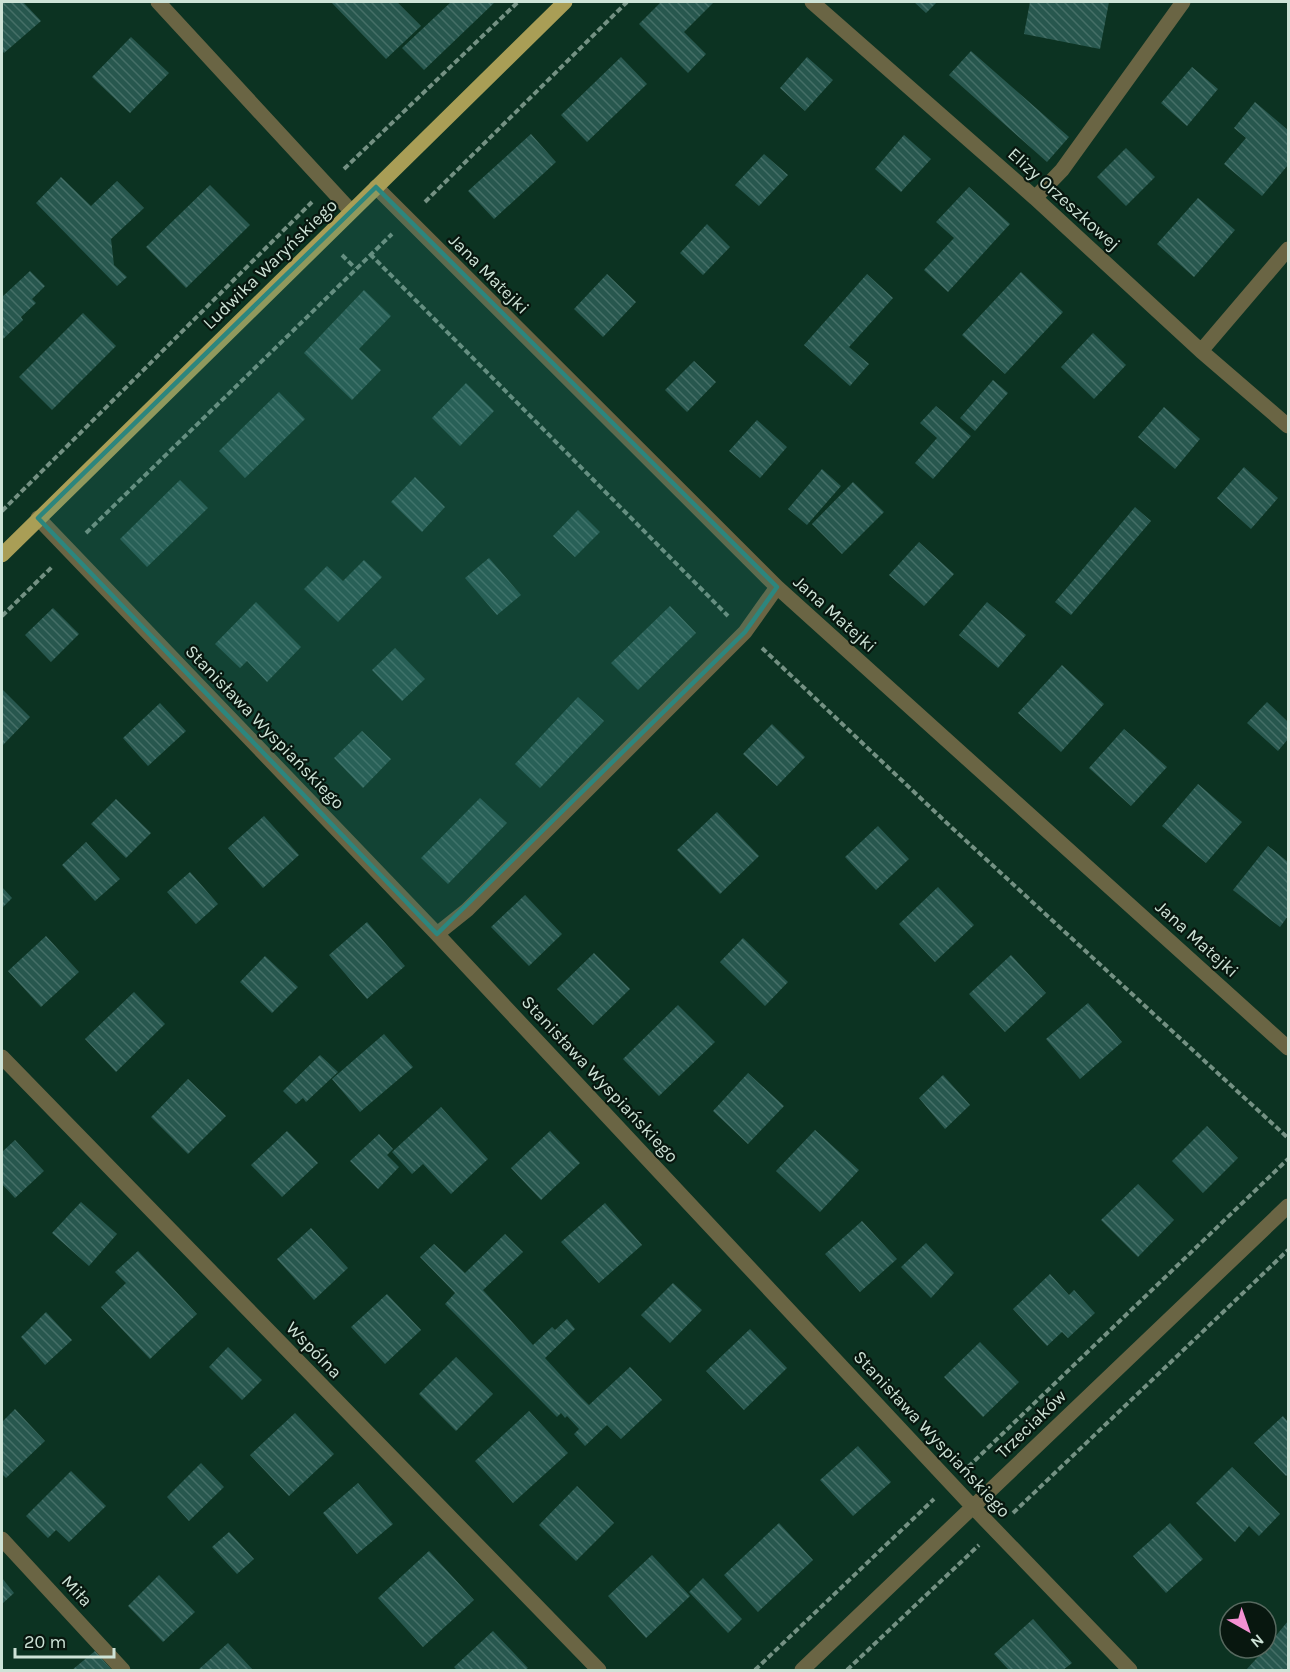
<svg xmlns="http://www.w3.org/2000/svg" width="1290" height="1672" viewBox="0 0 1290 1672" font-family="Karla,sans-serif">
<defs>
<pattern id="building-back-hatch" width="6" height="6" patternUnits="userSpaceOnUse" patternTransform="scale(1.5)"><rect width="6" height="6" fill="#27574e"/><path d="M-1 5l2 2M0 0l6 6M5-1l2 2" fill="none" stroke="#456f67"/></pattern>
</defs>
<rect width="100%" height="100%" fill="#0c3322"/>
<path fill="url(#building-back-hatch)" d="M 2,2 L 23,2 L 41,21 L 4,53 L 2,50 Z
M 331,2 L 397,2 L 421,26 L 386,59 Z
M 451,2 L 495,2 L 424,70 L 402,48 Z
M 661,2 L 714,2 L 684,32 L 706,54 L 688,73 L 639,24 Z
M 914,2 L 937,2 L 926,13 Z
M 1030,2 L 1109,2 L 1100,49 L 1024,34 Z
M 131,37 L 169,73 L 130,113 L 92,77 Z
M 971,51 L 1069,137 L 1047,162 L 949,75 Z
M 621,57 L 647,84 L 587,142 L 561,115 Z
M 807,57 L 833,80 L 805,111 L 780,88 Z
M 1192,67 L 1218,89 L 1187,126 L 1161,103 Z
M 1255,102 L 1288,130 L 1288,165 L 1262,196 L 1224,164 L 1246,138 L 1234,128 Z
M 531,134 L 556,162 L 494,219 L 468,191 Z
M 904,135 L 931,159 L 901,192 L 875,169 Z
M 1126,148 L 1155,177 L 1126,206 L 1097,177 Z
M 764,154 L 788,175 L 759,206 L 735,185 Z
M 61,177 L 91,206 L 117,181 L 144,208 L 111,239 L 114,265 L 127,277 L 117,286 L 36,203 Z
M 210,185 L 250,225 L 186,288 L 146,247 Z
M 969,187 L 1010,224 L 948,292 L 924,270 L 954,238 L 936,222 Z
M 1198,198 L 1235,230 L 1194,277 L 1157,244 Z
M 707,224 L 730,247 L 703,275 L 680,253 Z
M 30,271 L 45,286 L 32,299 L 36,303 L 21,317 L 23,320 L 2,340 L 2,297 Z
M 1021,272 L 1063,312 L 1005,374 L 962,335 Z
M 607,274 L 636,302 L 603,337 L 574,309 Z
M 867,274 L 893,298 L 849,347 L 869,364 L 850,386 L 804,345 Z
M 364,290 L 391,316 L 359,349 L 381,370 L 352,400 L 304,353 Z
M 83,313 L 116,346 L 52,410 L 19,377 Z
M 1093,333 L 1126,365 L 1094,399 L 1061,367 Z
M 694,361 L 716,382 L 687,412 L 665,390 Z
M 993,380 L 1008,393 L 975,431 L 960,418 Z
M 466,383 L 494,411 L 460,446 L 432,418 Z
M 279,392 L 305,419 L 245,478 L 219,451 Z
M 936,406 L 971,436 L 933,479 L 915,463 L 937,438 L 920,423 Z
M 1164,407 L 1200,439 L 1175,469 L 1138,437 Z
M 757,420 L 787,447 L 760,478 L 729,451 Z
M 1244,467 L 1278,498 L 1251,529 L 1217,498 Z
M 822,469 L 841,486 L 807,525 L 788,509 Z
M 415,477 L 445,507 L 422,532 L 391,502 Z
M 180,480 L 208,508 L 147,567 L 120,539 Z
M 853,482 L 884,512 L 842,554 L 812,524 Z
M 1135,507 L 1151,521 L 1071,615 L 1055,602 Z
M 578,510 L 600,532 L 575,557 L 553,536 Z
M 919,542 L 954,574 L 924,606 L 889,575 Z
M 489,558 L 521,595 L 497,615 L 465,578 Z
M 364,560 L 382,577 L 338,622 L 304,589 L 327,566 L 343,581 Z
M 256,602 L 301,647 L 267,682 L 247,661 L 240,668 L 215,644 Z
M 987,602 L 1026,635 L 998,668 L 959,635 Z
M 670,606 L 696,633 L 638,690 L 611,663 Z
M 53,608 L 79,634 L 51,662 L 25,635 Z
M 395,648 L 425,679 L 402,701 L 372,670 Z
M 1062,665 L 1104,704 L 1061,752 L 1018,713 Z
M 2,689 L 30,717 L 2,746 Z
M 578,697 L 604,721 L 540,788 L 515,764 Z
M 1267,702 L 1288,722 L 1288,739 L 1278,751 L 1247,723 Z
M 160,703 L 186,731 L 148,766 L 123,738 Z
M 772,724 L 805,757 L 777,786 L 743,754 Z
M 1124,729 L 1167,767 L 1131,806 L 1089,768 Z
M 362,731 L 391,759 L 363,788 L 334,758 Z
M 1198,784 L 1242,822 L 1206,863 L 1162,826 Z
M 480,798 L 507,823 L 448,884 L 421,858 Z
M 116,799 L 151,833 L 126,858 L 91,824 Z
M 717,812 L 759,856 L 720,894 L 677,850 Z
M 264,816 L 299,855 L 263,888 L 228,848 Z
M 878,826 L 909,859 L 876,890 L 845,857 Z
M 86,842 L 120,879 L 95,901 L 62,865 Z
M 1268,846 L 1288,862 L 1288,916 L 1280,927 L 1233,890 Z
M 190,872 L 218,904 L 196,924 L 167,892 Z
M 2,887 L 12,898 L 2,908 Z
M 938,887 L 974,925 L 935,962 L 899,924 Z
M 525,895 L 562,934 L 529,966 L 491,927 Z
M 367,922 L 405,966 L 367,999 L 329,955 Z
M 46,936 L 79,972 L 41,1007 L 8,971 Z
M 743,938 L 788,982 L 765,1006 L 720,962 Z
M 594,953 L 630,989 L 593,1025 L 557,989 Z
M 1011,955 L 1046,993 L 1005,1032 L 969,994 Z
M 265,956 L 298,987 L 272,1013 L 240,982 Z
M 134,992 L 165,1024 L 116,1072 L 85,1039 Z
M 1088,1003 L 1122,1042 L 1080,1079 L 1046,1039 Z
M 678,1005 L 715,1042 L 659,1096 L 623,1059 Z
M 384,1034 L 413,1067 L 360,1112 L 332,1079 Z
M 320,1055 L 338,1072 L 306,1102 L 303,1098 L 296,1104 L 283,1091 Z
M 748,1073 L 784,1106 L 748,1144 L 713,1111 Z
M 943,1075 L 970,1105 L 945,1129 L 919,1098 Z
M 188,1079 L 226,1116 L 188,1154 L 151,1117 Z
M 441,1107 L 488,1159 L 451,1194 L 423,1164 L 412,1174 L 392,1152 Z
M 1207,1126 L 1238,1158 L 1203,1193 L 1172,1161 Z
M 815,1130 L 859,1170 L 820,1212 L 776,1171 Z
M 287,1131 L 318,1163 L 282,1197 L 251,1165 Z
M 550,1131 L 580,1163 L 541,1200 L 511,1168 Z
M 379,1134 L 393,1149 L 387,1155 L 399,1167 L 378,1189 L 350,1161 Z
M 15,1140 L 44,1171 L 15,1198 L 2,1184 L 2,1152 Z
M 1138,1184 L 1174,1220 L 1138,1257 L 1101,1220 Z
M 81,1202 L 117,1234 L 89,1266 L 52,1233 Z
M 605,1203 L 642,1245 L 599,1283 L 561,1242 Z
M 862,1221 L 897,1259 L 860,1292 L 825,1254 Z
M 311,1228 L 348,1268 L 314,1300 L 277,1259 Z
M 505,1234 L 523,1252 L 483,1290 L 533,1345 L 552,1327 L 555,1330 L 567,1319 L 575,1329 L 545,1358 L 578,1394 L 589,1405 L 630,1367 L 662,1400 L 621,1439 L 607,1425 L 585,1446 L 574,1434 L 579,1429 L 567,1416 L 565,1418 L 561,1413 L 557,1417 L 445,1304 L 455,1293 L 420,1257 L 434,1244 L 465,1273 Z
M 926,1243 L 954,1273 L 931,1298 L 901,1267 Z
M 138,1251 L 197,1314 L 150,1359 L 101,1307 L 126,1283 L 115,1272 Z
M 1050,1274 L 1069,1295 L 1074,1290 L 1095,1313 L 1068,1338 L 1062,1332 L 1047,1346 L 1013,1309 Z
M 673,1283 L 702,1310 L 670,1343 L 641,1315 Z
M 387,1294 L 421,1330 L 385,1364 L 351,1327 Z
M 46,1312 L 72,1340 L 45,1365 L 21,1337 Z
M 750,1329 L 787,1368 L 744,1410 L 706,1371 Z
M 980,1342 L 1019,1382 L 983,1417 L 944,1377 Z
M 228,1347 L 262,1380 L 242,1400 L 209,1367 Z
M 456,1357 L 493,1394 L 456,1431 L 419,1394 Z
M 15,1409 L 45,1441 L 6,1478 L 2,1474 L 2,1422 Z
M 529,1411 L 568,1453 L 513,1503 L 475,1461 Z
M 295,1413 L 334,1454 L 289,1496 L 250,1455 Z
M 1283,1416 L 1288,1422 L 1288,1474 L 1286,1476 L 1254,1443 Z
M 858,1446 L 891,1482 L 853,1516 L 820,1480 Z
M 201,1463 L 224,1487 L 189,1521 L 167,1497 Z
M 1232,1467 L 1280,1514 L 1259,1536 L 1249,1526 L 1235,1542 L 1196,1503 Z
M 71,1471 L 106,1506 L 69,1542 L 56,1530 L 48,1538 L 26,1516 Z
M 358,1483 L 393,1524 L 357,1554 L 323,1513 Z
M 577,1486 L 614,1523 L 576,1561 L 539,1525 Z
M 779,1523 L 813,1560 L 758,1612 L 724,1575 Z
M 1170,1523 L 1203,1559 L 1166,1593 L 1133,1556 Z
M 229,1532 L 254,1559 L 237,1574 L 212,1547 Z
M 429,1551 L 474,1600 L 423,1647 L 378,1598 Z
M 652,1555 L 690,1596 L 646,1638 L 608,1596 Z
M 159,1575 L 195,1612 L 163,1642 L 128,1606 Z
M 2,1578 L 14,1593 L 2,1604 Z
M 703,1578 L 742,1619 L 728,1633 L 689,1592 Z
M 1033,1619 L 1072,1663 L 1063,1670 L 1009,1670 L 994,1654 Z
M 1288,1621 L 1288,1670 L 1246,1670 L 1266,1648 Z
M 493,1631 L 528,1668 L 525,1670 L 457,1670 L 454,1667 Z
M 228,1643 L 253,1670 L 198,1670 Z
M 95,1651 L 112,1670 L 72,1670 Z"/>
<g fill="none" stroke-linecap="round" stroke-linejoin="round">
<path stroke="#749183" stroke-width="4" stroke-dasharray="6 3" stroke-linecap="butt" d="M 344,169 L 518,2
M 425,202 L 627,2
M 370,254 L 728,616
M 342,255 L 355,268
M 2,511 L 312,202
M 86,533 L 392,234
M 2,616 L 53,566
M 762,648 L 950,826 L 1288,1138
M 968,1467 L 1288,1159
M 1013,1513 L 1288,1250
M 755,1670 L 934,1499
M 847,1670 L 979,1545"/>
<path stroke="#6a6544" stroke-width="15" d="M 158,2 L 351,211
M 812,2 L 1035,198 L 1201,351 L 1288,426
M 376,187 L 777,587 L 1288,1048
M 1035,198 L 1062,170 L 1183,2
M 1201,351 L 1288,249
M 38,518 L 437,934 L 973,1507 L 1130,1670
M 437,934 L 467,910 L 745,632 L 777,587
M 2,1057 L 599,1670
M 2,1539 L 123,1670
M 802,1670 L 1288,1206"/>
<path stroke="#a99e56" stroke-width="15" d="M 2,555 L 565,2"/>
</g>
<path fill="#2c867e" fill-opacity="0.2" stroke="#2c867e" stroke-width="4.5" stroke-linejoin="round" d="M 376,187 L 777,587 L 745,632 L 437,934 L 38,518 Z"/>
<g text-anchor="middle" dominant-baseline="central" stroke-width="4.5" stroke-linejoin="round" paint-order="stroke">
<g font-size="18" fill="#cee3d7" stroke="#08170f">
<text transform="translate(1064 199) rotate(42)">Elizy Orzeszkowej</text>
<text transform="translate(270 264) rotate(-44)">Ludwika Waryńskiego</text>
<text transform="translate(489 274) rotate(45)">Jana Matejki</text>
<text transform="translate(835 614) rotate(42)">Jana Matejki</text>
<text transform="translate(265 727) rotate(46)">Stanisława Wyspiańskiego</text>
<text transform="translate(1197 939) rotate(42)">Jana Matejki</text>
<text transform="translate(600 1079) rotate(47)">Stanisława Wyspiańskiego</text>
<text transform="translate(314 1350) rotate(46)">Wspólna</text>
<text transform="translate(1031 1424) rotate(-44)">Trzeciaków</text>
<text transform="translate(932 1434) rotate(47)">Stanisława Wyspiańskiego</text>
<text transform="translate(77 1591) rotate(47)">Miła</text>
</g>
</g>
<rect width="1290" height="1672" fill="none" stroke="#cee3d7" stroke-width="6"/>
<g transform="translate(1248 1630) rotate(140)"><circle r="28" fill="#08170f" stroke="#57695f" stroke-width="1.5"/>
<path d="M0-4.5L10 22L0 15L-10 22Z" fill="#f491d3"/>
<text y="-9" font-size="16" font-weight="bold" text-anchor="middle" fill="#cee3d7">N</text>
</g>
<path d="M15 1648v9h99v-9" fill="none" stroke="#cee3d7" stroke-width="3"/>
<text x="24" y="1648" font-size="18" fill="#cee3d7" stroke="#08170f" stroke-width="4.5" paint-order="stroke">20 m</text>
</svg>
